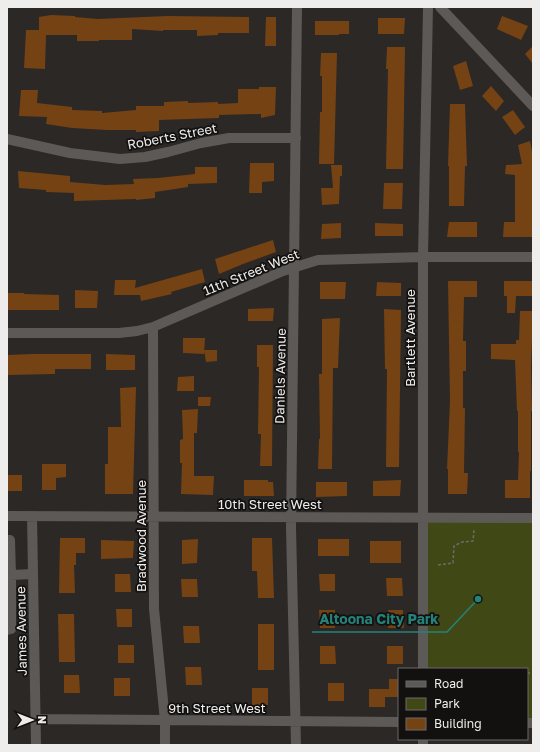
<svg xmlns="http://www.w3.org/2000/svg" width="540" height="752" viewBox="0 0 540 752" font-family="'Golos Text',sans-serif">
<rect width="100%" height="100%" fill="#2b2826"/>
<path fill="#404916" d="M 422,517 L 533,518 L 533,723 L 527,723 L 527,669 L 423,669 Z"/>
<path fill="#754214" d="M 51,15 L 75,16 L 75,17 L 98,19 L 167,16 L 249,17 L 249,33 L 218,33 L 218,35 L 197,36 L 197,30 L 163,30 L 163,31 L 132,29 L 132,40 L 99,40 L 99,41 L 77,41 L 77,35 L 46,35 L 45,69 L 24,68 L 26,30 L 39,30 L 39,17 Z
M 502,16 L 528,26 L 521,40 L 497,29 Z
M 266,17 L 276,17 L 276,46 L 265,46 Z
M 378,18 L 405,18 L 404,34 L 378,34 Z
M 315,21 L 349,21 L 349,34 L 339,34 L 339,35 L 315,35 Z
M 533,46 L 533,64 L 525,54 Z
M 387,47 L 405,47 L 403,169 L 386,169 L 388,69 L 386,69 Z
M 321,53 L 337,53 L 334,164 L 319,164 L 320,112 L 322,112 L 322,76 L 320,76 Z
M 466,61 L 473,86 L 460,90 L 453,66 Z
M 491,86 L 504,101 L 496,111 L 482,96 Z
M 259,87 L 276,87 L 275,115 L 261,118 L 261,114 L 219,115 L 219,118 L 159,120 L 159,131 L 136,132 L 136,130 L 107,130 L 72,128 L 46,124 L 47,117 L 19,116 L 21,90 L 38,90 L 37,103 L 72,107 L 72,110 L 102,111 L 102,113 L 136,110 L 136,106 L 164,106 L 164,102 L 188,101 L 188,103 L 218,102 L 218,104 L 238,103 L 238,89 L 259,89 Z
M 450,104 L 465,104 L 467,166 L 465,166 L 464,206 L 449,206 L 449,166 L 448,166 Z
M 513,110 L 525,127 L 515,135 L 502,117 Z
M 530,141 L 533,157 L 533,237 L 503,237 L 504,222 L 515,222 L 515,175 L 505,174 L 506,165 L 522,164 L 518,145 Z
M 250,163 L 274,163 L 274,181 L 262,182 L 262,193 L 249,193 Z
M 331,165 L 342,165 L 342,176 L 340,176 L 339,204 L 322,205 L 321,188 L 333,188 Z
M 195,167 L 217,167 L 217,183 L 188,184 L 188,187 L 155,192 L 155,198 L 136,200 L 136,199 L 74,201 L 74,193 L 46,192 L 46,190 L 19,188 L 18,171 L 70,176 L 70,182 L 105,185 L 134,184 L 133,179 L 158,178 L 195,174 Z
M 384,183 L 403,183 L 402,209 L 383,209 Z
M 449,222 L 477,222 L 477,237 L 447,237 Z
M 341,223 L 341,238 L 321,239 L 322,224 Z
M 375,223 L 403,224 L 403,236 L 375,236 Z
M 273,240 L 276,252 L 243,264 L 219,274 L 215,259 Z
M 202,269 L 205,282 L 171,292 L 172,294 L 141,301 L 140,295 L 114,295 L 115,280 L 136,280 L 135,288 Z
M 448,281 L 477,281 L 477,297 L 464,297 L 463,341 L 466,341 L 466,371 L 463,371 L 463,408 L 465,408 L 464,473 L 468,473 L 467,494 L 448,494 L 448,469 L 447,469 L 450,401 Z
M 504,281 L 533,281 L 533,296 L 516,296 L 515,313 L 507,313 L 507,296 L 504,296 Z
M 320,282 L 346,282 L 345,299 L 320,299 Z
M 377,282 L 401,283 L 401,296 L 376,296 Z
M 75,290 L 98,291 L 97,308 L 75,308 Z
M 7,293 L 24,293 L 24,294 L 59,295 L 59,310 L 7,310 Z
M 274,308 L 273,321 L 248,321 L 248,309 Z
M 384,309 L 401,310 L 399,467 L 386,467 L 387,369 L 385,369 Z
M 520,311 L 533,311 L 531,367 L 532,411 L 531,411 L 531,471 L 530,471 L 530,498 L 505,498 L 505,480 L 518,480 L 519,452 L 518,452 L 518,411 L 517,411 L 515,360 L 491,359 L 491,344 L 516,344 L 516,340 L 519,340 Z
M 340,318 L 338,368 L 333,368 L 332,469 L 318,469 L 319,439 L 320,439 L 319,374 L 322,374 L 322,319 Z
M 183,338 L 205,338 L 204,354 L 183,353 Z
M 257,345 L 273,345 L 272,466 L 260,466 L 261,434 L 258,434 L 259,367 L 257,367 Z
M 204,350 L 217,350 L 217,361 L 206,362 Z
M 32,354 L 91,354 L 91,369 L 55,369 L 55,374 L 7,375 L 7,355 Z
M 106,354 L 135,355 L 135,370 L 106,370 Z
M 194,376 L 194,391 L 177,391 L 178,377 Z
M 136,387 L 133,494 L 105,494 L 105,464 L 108,464 L 108,427 L 121,427 L 120,388 Z
M 198,397 L 211,397 L 210,406 L 198,406 Z
M 198,409 L 197,433 L 194,433 L 194,476 L 214,476 L 213,495 L 181,494 L 182,463 L 180,463 L 180,440 L 183,439 L 182,410 Z
M 42,464 L 66,464 L 66,477 L 56,478 L 56,490 L 42,490 Z
M 7,475 L 22,475 L 22,491 L 7,491 Z
M 244,480 L 268,480 L 268,482 L 273,482 L 274,496 L 244,496 Z
M 401,480 L 400,496 L 373,496 L 373,481 Z
M 316,482 L 347,482 L 347,496 L 316,497 Z
M 60,538 L 85,538 L 85,553 L 76,553 L 76,565 L 74,565 L 75,593 L 59,593 Z
M 252,538 L 272,538 L 274,598 L 258,598 L 257,571 L 252,571 Z
M 198,539 L 197,563 L 182,564 L 182,540 Z
M 318,539 L 349,539 L 349,556 L 318,556 Z
M 101,540 L 134,541 L 133,558 L 101,559 Z
M 370,541 L 401,541 L 401,563 L 370,563 Z
M 115,574 L 130,574 L 131,592 L 115,592 Z
M 319,574 L 335,574 L 335,591 L 320,591 Z
M 386,578 L 402,578 L 403,596 L 387,596 Z
M 181,579 L 197,579 L 198,597 L 182,597 Z
M 116,609 L 132,609 L 132,627 L 117,627 Z
M 319,610 L 335,610 L 335,628 L 320,628 Z
M 388,610 L 403,610 L 404,628 L 388,628 Z
M 58,614 L 74,614 L 75,662 L 59,662 Z
M 258,624 L 274,624 L 274,670 L 258,670 Z
M 183,626 L 199,626 L 200,643 L 184,643 Z
M 118,645 L 134,645 L 134,663 L 118,663 Z
M 320,646 L 335,646 L 336,664 L 320,664 Z
M 387,646 L 403,646 L 403,664 L 387,664 Z
M 185,667 L 201,667 L 202,685 L 186,685 Z
M 64,675 L 79,675 L 80,693 L 64,693 Z
M 114,678 L 130,678 L 130,696 L 114,696 Z
M 389,679 L 399,679 L 399,697 L 385,697 L 385,707 L 369,707 L 369,689 L 389,689 Z
M 328,683 L 344,683 L 344,701 L 328,701 Z
M 252,688 L 268,688 L 268,705 L 252,705 Z"/>
<g fill="none" stroke-linecap="round" stroke-linejoin="round">
<path stroke="#6e6b69" stroke-width="1.5" stroke-dasharray="3 2" stroke-linecap="butt" d="M 438,565 L 453,563 L 454,546 L 462,542 L 473,541 L 474,530
M 527,673 L 533,673"/>
<path stroke="#5c5956" stroke-width="10" d="M 440,7 L 533,106
M 7,139 L 70,153 L 120,159 L 145,157 L 168,152 L 201,143 L 229,138 L 296,138
M 153,327 L 154,609 L 165,721 L 165,745
M 7,333 L 119,333 L 137,331 L 153,327 L 283,271 L 318,260 L 423,257 L 533,257
M 7,516 L 533,518
M 32,516 L 36,745
M 7,540 L 10,540 L 11,575 L 33,574
M 7,630 L 11,629 L 11,575
M 423,669 L 423,257 L 428,7
M 36,719 L 399,722
M 527,723 L 533,723
M 423,739 L 423,745
M 296,745 L 291,527 L 297,7"/>
</g>
<g text-anchor="middle" dominant-baseline="central" stroke-width="3.5" stroke-linejoin="round" paint-order="stroke">
<g font-size="13" fill="#efedeb" stroke="#121110">
<text transform="translate(172 136) rotate(-11)">Roberts Street</text>
<text transform="translate(251 272) rotate(-22)">11th Street West</text>
<text transform="translate(410 338) rotate(-90)">Bartlett Avenue</text>
<text transform="translate(280 376) rotate(-89)">Daniels Avenue</text>
<text x="270" y="504">10th Street West</text>
<text transform="translate(141 536) rotate(-90)">Bradwood Avenue</text>
<text transform="translate(21 631) rotate(-91)">James Avenue</text>
<text x="217" y="708">9th Street West</text>
</g>
</g>
<path fill="none" stroke="#25827a" stroke-width="1.5" d="M478 599L447 632H312"/>
<circle fill="#25827a" stroke="#121110" stroke-width="1.5" cx="478" cy="599" r="4"/>
<g font-size="14" text-anchor="middle" font-weight="bold" fill="#25827a" stroke="#121110" stroke-width="3.5" stroke-linejoin="round" paint-order="stroke">
<text x="379" y="624">Altoona City Park</text>
</g>
<rect width="540" height="752" fill="none" stroke="#efedeb" stroke-width="16"/>
<rect x="398" y="668" width="130" height="72" fill="#121110" stroke="#6a6968"/>
<rect x="406" y="681" width="20" height="6" fill="#5c5956" stroke="#6a6968"/>
<text x="434" y="688" font-size="12" fill="#efedeb">Road</text>
<rect x="406" y="698" width="20" height="12" fill="#404916" stroke="#6a6968"/>
<text x="434" y="708" font-size="12" fill="#efedeb">Park</text>
<rect x="406" y="718" width="20" height="12" fill="#754214" stroke="#6a6968"/>
<text x="434" y="728" font-size="12" fill="#efedeb">Building</text>
<g transform="translate(32 720) rotate(90)" stroke="#121110" stroke-width="3" paint-order="stroke">
<path d="M0-3L7 15L0 10L-7 15Z" fill="#efedeb"/>
<text y="-6" font-size="11" font-weight="bold" text-anchor="middle" fill="#efedeb">N</text>
</g>
</svg>
